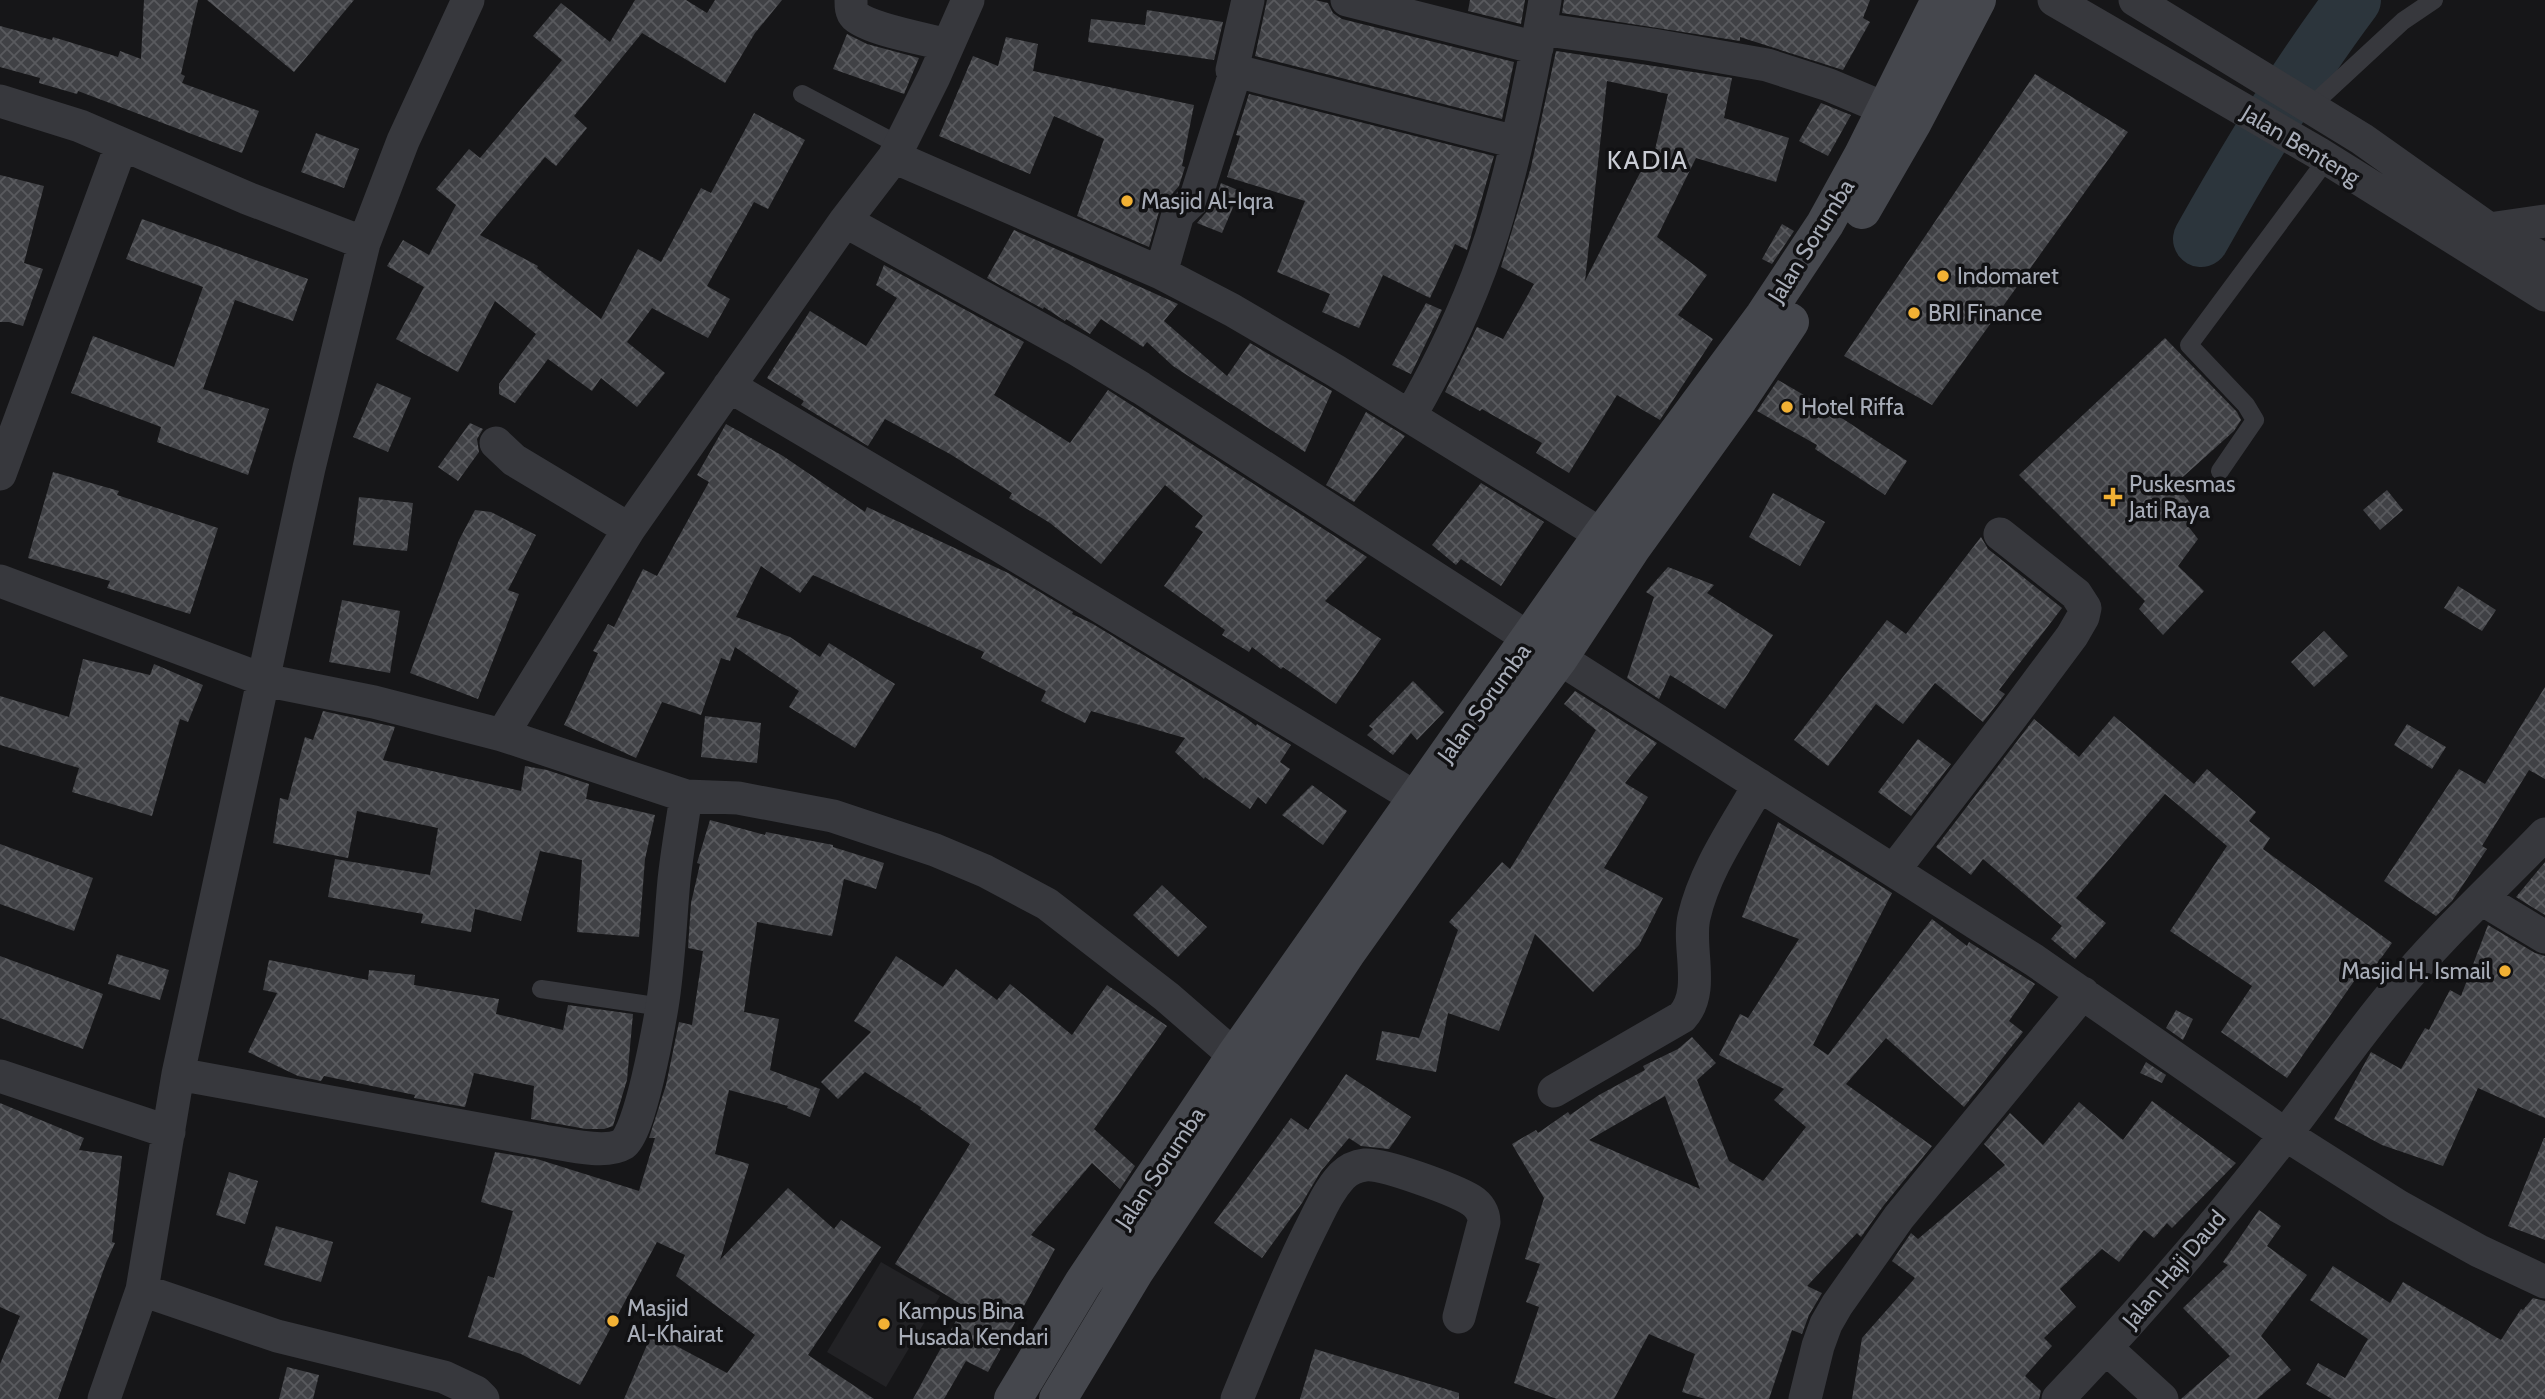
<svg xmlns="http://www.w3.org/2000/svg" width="2545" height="1399" viewBox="0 0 2545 1399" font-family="Cabin,sans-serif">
<defs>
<pattern id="building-cross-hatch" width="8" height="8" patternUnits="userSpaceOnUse" patternTransform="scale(1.75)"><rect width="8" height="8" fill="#404145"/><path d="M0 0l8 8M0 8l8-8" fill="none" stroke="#595a5e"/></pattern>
</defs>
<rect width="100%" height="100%" fill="#161618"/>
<path fill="#222225" d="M 881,1262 L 940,1296 L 886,1387 L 827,1352 Z"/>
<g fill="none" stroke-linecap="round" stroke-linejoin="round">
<path stroke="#2c353c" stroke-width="56" d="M 2201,239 C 2247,157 2296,76 2353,0"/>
</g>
<path fill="url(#building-cross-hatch)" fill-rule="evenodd" d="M 144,0 L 198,0 L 181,74 L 185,76 L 182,83 L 259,111 L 242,153 L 78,91 L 77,94 L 39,83 L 40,78 L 0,67 L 0,26 L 52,40 L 53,37 L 118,57 L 120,51 L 141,59 Z
M 207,0 L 354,0 L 294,72 Z
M 635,0 L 686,0 L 707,13 L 715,0 L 782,0 L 755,33 L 725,83 L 642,33 L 574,116 L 587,128 L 556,166 L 545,157 L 480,235 L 538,266 L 537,268 L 601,319 L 638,249 L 661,262 L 701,188 L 711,193 L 754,113 L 805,140 L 768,209 L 754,202 L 707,286 L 730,299 L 708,338 L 652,308 L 627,342 L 665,373 L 637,407 L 601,378 L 592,391 L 548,359 L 515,403 L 499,394 L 499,384 L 536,334 L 495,301 L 458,372 L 396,339 L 424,287 L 387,266 L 403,240 L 429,255 L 456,205 L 436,189 L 469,149 L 480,158 L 562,60 L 533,36 L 561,3 L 610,42 Z
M 1267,0 L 1315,0 L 1328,3 L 1333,13 L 1342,19 L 1514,62 L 1502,119 L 1255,56 Z
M 1470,0 L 1525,0 L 1521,24 L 1468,11 Z
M 1564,0 L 1870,0 L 1863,18 L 1870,22 L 1843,70 L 1740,37 L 1740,41 L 1562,13 Z
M 1147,10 L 1223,22 L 1214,60 L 1088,42 L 1091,19 L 1145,25 Z
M 847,34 L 867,44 L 919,58 L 904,94 L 833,69 Z
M 1006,37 L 1038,44 L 1033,71 L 1194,105 L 1182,166 L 1185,167 L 1179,186 L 1160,208 L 1149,247 L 1077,216 L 1104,139 L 1054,116 L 1030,174 L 939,136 L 973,56 L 998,66 Z
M 1556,51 L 1732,78 L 1724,118 L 1789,138 L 1776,182 L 1696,158 L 1657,237 L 1707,275 L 1678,315 L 1713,339 L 1660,420 L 1617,395 L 1569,473 L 1536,453 L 1542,443 L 1482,409 L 1480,411 L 1445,392 L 1477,327 L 1503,339 L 1534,284 L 1501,267 L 1531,167 ZM 1607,81 L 1668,94 L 1650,171 L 1643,167 L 1585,281 Z
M 2035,74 L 2128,132 L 1932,405 L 1844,356 Z
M 1249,94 L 1494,156 L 1467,250 L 1455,244 L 1430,298 L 1383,275 L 1359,328 L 1322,312 L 1330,294 L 1277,272 L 1305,201 L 1227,177 L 1240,136 L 1236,135 Z
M 1821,103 L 1851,115 L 1828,156 L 1799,141 Z
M 316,133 L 359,149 L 344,188 L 301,172 Z
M 0,175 L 44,186 L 24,263 L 43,269 L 23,326 L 9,322 L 0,322 Z
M 1221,183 L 1240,191 L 1222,233 L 1197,223 L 1214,203 Z
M 142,219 L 308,279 L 293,321 L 235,300 L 203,389 L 269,409 L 248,475 L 157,442 L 161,427 L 71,393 L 93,336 L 174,367 L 203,287 L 126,259 Z
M 1782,224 L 1794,231 L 1772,264 L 1762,259 Z
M 1014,230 L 1178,304 L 1164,321 L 1227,376 L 1250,343 L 1332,391 L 1305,452 L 1173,366 L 1147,342 L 1143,347 L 1101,319 L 1090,334 L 1066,319 L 1065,321 L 1044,307 L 1043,309 L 987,278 Z
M 884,265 L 1024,342 L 994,395 L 1070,443 L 1108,390 L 1367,557 L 1325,601 L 1381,639 L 1336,704 L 1283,667 L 1281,669 L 1252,647 L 1249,652 L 1222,635 L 1225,630 L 1164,586 L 1203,532 L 1195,527 L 1203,516 L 1165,485 L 1101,564 L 1050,523 L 1009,498 L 1012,493 L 950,454 L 885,419 L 868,446 L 801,405 L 804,401 L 767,378 L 810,311 L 866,346 L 897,298 L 876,285 Z
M 1426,303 L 1442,310 L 1411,374 L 1392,365 Z
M 2165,338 L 2237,412 L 2241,420 L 2234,431 L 2175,484 L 2196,510 L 2188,526 L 2198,539 L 2178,566 L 2204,591 L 2163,635 L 2139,609 L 2145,601 L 2019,475 Z
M 1778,380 L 1828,409 L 1907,461 L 1885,495 L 1815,449 L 1817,445 L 1757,411 Z
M 377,383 L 411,398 L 388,452 L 353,437 Z
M 1366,412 L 1405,436 L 1354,502 L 1326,485 Z
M 470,423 L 483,429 L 477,439 L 479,452 L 458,481 L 438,467 Z
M 726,424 L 783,456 L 865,512 L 867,507 L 1008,573 L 1073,612 L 1072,614 L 1093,624 L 1246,718 L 1256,726 L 1257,724 L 1291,745 L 1280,762 L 1290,769 L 1266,804 L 1258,797 L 1250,809 L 1205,777 L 1204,779 L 1175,752 L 1185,738 L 1091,711 L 1085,723 L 1041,701 L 1046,691 L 981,658 L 984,652 L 813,575 L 800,593 L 761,566 L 736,617 L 790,637 L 820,657 L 829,643 L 895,684 L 855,748 L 789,707 L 799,691 L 735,647 L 730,661 L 721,658 L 701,715 L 662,702 L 636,758 L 564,725 L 598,653 L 593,651 L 608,624 L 614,627 L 643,569 L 657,576 L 709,482 L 697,475 Z
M 53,472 L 119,491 L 117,495 L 218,528 L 190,614 L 107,588 L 110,581 L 28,558 Z
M 1481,483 L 1544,522 L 1501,586 L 1461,559 L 1456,565 L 1432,545 Z
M 2387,490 L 2403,510 L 2380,530 L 2363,510 Z
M 1773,493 L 1825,522 L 1800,566 L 1749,537 Z
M 359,497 L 413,503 L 407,551 L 353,545 Z
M 475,510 L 491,512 L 536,535 L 508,590 L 519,594 L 478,699 L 410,673 L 459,540 Z
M 1981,537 L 1988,549 L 2062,608 L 1999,690 L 2005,694 L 1983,722 L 1935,683 L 1903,724 L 1876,704 L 1828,766 L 1794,740 L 1887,620 L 1906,634 Z
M 1668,567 L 1714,585 L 1707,593 L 1773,635 L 1725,709 L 1670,675 L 1659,699 L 1627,678 L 1654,597 L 1646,592 Z
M 2458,586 L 2496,610 L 2482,631 L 2444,608 Z
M 342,600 L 400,611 L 390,673 L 329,662 Z
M 2324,631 L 2348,656 L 2314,687 L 2291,662 Z
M 83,659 L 150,675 L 154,664 L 203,685 L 188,722 L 180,719 L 152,816 L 72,792 L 79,768 L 0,745 L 0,696 L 69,717 Z
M 1413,681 L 1444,712 L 1417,740 L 1411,733 L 1393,755 L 1367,735 L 1373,729 L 1369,726 Z
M 2545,687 L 2545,779 L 2529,770 L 2482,846 L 2487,849 L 2452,901 L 2436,916 L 2384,881 L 2459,769 L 2485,784 Z
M 1575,691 L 1657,743 L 1625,783 L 1648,797 L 1604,868 L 1663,898 L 1639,945 L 1593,992 L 1535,934 L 1499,1031 L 1448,1013 L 1436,1072 L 1376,1060 L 1382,1031 L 1419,1038 L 1458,930 L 1449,922 L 1502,862 L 1510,869 L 1596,730 L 1564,704 Z
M 323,711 L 395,727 L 383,760 L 521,791 L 525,766 L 547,770 L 589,784 L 586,799 L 655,815 L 645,859 L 639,937 L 577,932 L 582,860 L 540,851 L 521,921 L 475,909 L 471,932 L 421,923 L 423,914 L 328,897 L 335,859 L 430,875 L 438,828 L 357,811 L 348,858 L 273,843 L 280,798 L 288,800 L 305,737 L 313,740 Z
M 705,716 L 761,723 L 757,763 L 701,757 Z
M 2114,716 L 2194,784 L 2207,769 L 2256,812 L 2249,821 L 2270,838 L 2263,849 L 2392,943 L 2368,976 L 2361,971 L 2287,1078 L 2221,1032 L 2252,986 L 2170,931 L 2227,846 L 2165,794 L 2076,898 L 2106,923 L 2075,959 L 2051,939 L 2062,926 L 1983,859 L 1971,875 L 1936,847 L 2034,719 L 2079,757 Z
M 2407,724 L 2446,747 L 2432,769 L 2394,745 Z
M 1918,739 L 1951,764 L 1911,816 L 1878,792 Z
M 1312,785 L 1347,811 L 1323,845 L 1282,815 Z
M 710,820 L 765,835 L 766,832 L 833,845 L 833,847 L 884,863 L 876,889 L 844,879 L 832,936 L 757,922 L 744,1012 L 779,1019 L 770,1070 L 820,1089 L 810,1117 L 787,1108 L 788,1106 L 729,1090 L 715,1154 L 749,1164 L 720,1260 L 788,1188 L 834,1229 L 841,1220 L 881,1247 L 808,1355 L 874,1399 L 624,1399 L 652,1333 L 727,1373 L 755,1335 L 676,1276 L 685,1255 L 657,1242 L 580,1385 L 521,1354 L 468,1337 L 488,1276 L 494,1278 L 513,1211 L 481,1202 L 495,1152 L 537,1159 L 639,1191 L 655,1138 L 649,1138 L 666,1085 L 679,1022 L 692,1025 L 703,951 L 688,948 L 691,903 L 700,864 L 697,863 Z
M 1778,822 L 1892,893 L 1813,1045 L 1828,1055 L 1932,919 L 1967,946 L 1969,942 L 2035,984 L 2009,1021 L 2023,1032 L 1964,1107 L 1886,1038 L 1846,1084 L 1932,1146 L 1884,1205 L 1861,1237 L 1857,1233 L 1807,1286 L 1822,1293 L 1809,1315 L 1802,1334 L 1792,1330 L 1769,1399 L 1705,1399 L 1682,1392 L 1695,1354 L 1649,1334 L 1614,1399 L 1557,1399 L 1514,1383 L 1539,1307 L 1526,1302 L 1540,1264 L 1525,1259 L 1544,1198 L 1512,1144 L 1536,1130 L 1538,1133 L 1568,1112 L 1570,1115 L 1599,1095 L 1645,1070 L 1643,1066 L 1678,1049 L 1692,1037 L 1716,1063 L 1697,1080 L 1729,1161 L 1763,1181 L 1806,1127 L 1774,1100 L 1784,1089 L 1719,1055 L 1740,1014 L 1748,1018 L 1799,939 L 1742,917 ZM 1665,1096 L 1700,1189 L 1589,1140 Z
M 0,844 L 93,878 L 74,931 L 0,904 Z
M 2545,862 L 2545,915 L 2516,897 Z
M 1162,885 L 1207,927 L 1178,957 L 1133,915 Z
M 2488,925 L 2535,953 L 2545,956 L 2545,1118 L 2478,1088 L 2443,1166 L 2382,1145 L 2334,1119 L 2371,1052 L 2401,1069 L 2425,1028 L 2429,1030 L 2450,990 L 2461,996 Z
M 117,954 L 169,970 L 160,1000 L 108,984 Z
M 0,956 L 103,994 L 83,1049 L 0,1018 Z
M 896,956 L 943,987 L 956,969 L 997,1000 L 1010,984 L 1072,1035 L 1107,985 L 1167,1026 L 1094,1129 L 1135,1166 L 1120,1189 L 1092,1163 L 1031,1235 L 1055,1249 L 988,1372 L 966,1361 L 944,1399 L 913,1399 L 964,1306 L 895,1264 L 970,1144 L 920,1109 L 922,1108 L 865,1072 L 838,1099 L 821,1082 L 871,1032 L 854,1021 Z
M 269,960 L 368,980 L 369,970 L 415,975 L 414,985 L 499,999 L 496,1014 L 563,1030 L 568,1005 L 633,1014 L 627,1080 L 613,1126 L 604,1129 L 586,1129 L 531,1119 L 534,1086 L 474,1073 L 465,1107 L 414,1098 L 415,1095 L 324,1076 L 321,1081 L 298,1076 L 248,1052 L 277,993 L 263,990 Z
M 2176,1010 L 2193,1019 L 2183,1040 L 2166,1028 Z
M 2146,1062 L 2166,1075 L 2162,1083 L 2140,1073 Z
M 1346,1074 L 1411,1117 L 1389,1149 L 1361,1146 L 1349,1138 L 1321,1171 L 1302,1203 L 1262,1258 L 1214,1223 L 1291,1118 L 1308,1130 Z
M 2152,1101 L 2236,1163 L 2172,1228 L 2167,1223 L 2154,1238 L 2144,1230 L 2119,1262 L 2102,1249 L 2060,1289 L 2076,1307 L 2044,1338 L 2052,1346 L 2025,1376 L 2041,1391 L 2039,1399 L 1852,1399 L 1862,1338 L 1915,1278 L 1892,1261 L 1911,1233 L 1918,1239 L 2005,1165 L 1984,1144 L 2010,1113 L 2043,1145 L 2079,1102 L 2123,1140 Z
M 0,1103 L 84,1138 L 79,1150 L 122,1156 L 112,1242 L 115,1243 L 106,1263 L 58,1399 L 0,1399 L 0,1364 L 20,1316 L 0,1307 Z
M 2544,1138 L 2545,1138 L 2545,1240 L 2508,1226 Z
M 229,1172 L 258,1181 L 245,1224 L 216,1215 Z
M 2259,1210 L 2281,1226 L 2267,1246 L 2307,1275 L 2261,1336 L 2291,1370 L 2257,1399 L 2181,1399 L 2230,1356 L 2183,1308 L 2228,1265 L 2223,1262 Z
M 276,1226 L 333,1242 L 321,1282 L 264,1265 Z
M 2333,1266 L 2390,1303 L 2403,1282 L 2501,1340 L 2521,1309 L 2523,1310 L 2533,1298 L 2545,1301 L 2545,1399 L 2332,1399 L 2306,1384 L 2318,1363 L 2345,1378 L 2368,1339 L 2310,1300 Z
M 1315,1349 L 1459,1393 L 1459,1399 L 1300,1399 Z
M 287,1367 L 319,1375 L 313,1399 L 279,1399 Z"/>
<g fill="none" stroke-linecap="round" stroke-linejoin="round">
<path stroke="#37383d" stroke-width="18" d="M 802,94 L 899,145
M 2309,108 L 2403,21 L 2434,0
M 2220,471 L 2255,420 L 2246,405 L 2189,345 L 2327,159
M 541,989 L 662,1007"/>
<path stroke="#37383d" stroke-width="33" d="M 851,0 C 851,6 851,12 855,16 C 871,30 926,39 948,45
M 1248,0 L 1232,70 L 1516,142
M 1347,0 L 1537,48
M 2054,0 L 2318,153 L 2545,295
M 2135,0 L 2362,139 L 2489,229 L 2545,260
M 1540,29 L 1653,45 L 1767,65 L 1829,85 L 1886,109
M 0,101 L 80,126 L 247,198 L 364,243
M 894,157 L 1161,273 L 1232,310 L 1336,371 L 1602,535
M 845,221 L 1078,350 L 1141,388 L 1530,639
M 2489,229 L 2545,221
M 1161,273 L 1178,214 L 1196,197 L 1236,70
M 729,386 L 997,544 L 1416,798
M 1410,416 C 1446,353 1478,285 1498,215 C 1518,145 1533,72 1545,0
M 496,443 L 514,460 L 629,529
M 0,474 L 121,146
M 0,581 L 264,680 L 374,702 L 502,735 L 686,796 L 738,798 L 833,816 L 935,850 L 985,871 L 1047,904 L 1167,997 L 1235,1056
M 1559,658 L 2034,960 L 2286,1135 L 2398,1206 L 2479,1251 L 2545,1282
M 502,735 L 629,529 L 845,221 L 894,157 L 934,77 L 968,0
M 1894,870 L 2013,715 L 2072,636 L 2083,617 L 2085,608 L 2076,594 L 2000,534
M 2482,899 L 2545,937
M 178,1074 L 544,1141 C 564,1144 605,1155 623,1144 C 640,1132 658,1031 662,1007 C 669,965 670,922 674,880 C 677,852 682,824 686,796
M 0,1076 L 169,1132
M 1554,1091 L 1682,1017 C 1706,991 1687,948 1694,917 C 1705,869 1736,826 1759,785
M 142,1290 L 277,1336 L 444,1377 L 476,1392 L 483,1399
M 2106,1348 L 2162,1399
M 104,1399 L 142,1290 L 178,1074 L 309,468 L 364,243 L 403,141 L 468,0
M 1237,1399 C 1260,1343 1282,1286 1309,1232 C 1319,1213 1327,1192 1342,1176 C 1349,1169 1356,1166 1365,1165 C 1383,1163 1455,1190 1471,1200 C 1479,1205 1484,1213 1484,1222 L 1459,1317
M 1805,1399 L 1818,1346 L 1826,1324 L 1837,1305 L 1899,1217 L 2083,993
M 2058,1399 C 2138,1315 2215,1226 2286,1134 C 2323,1086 2356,1037 2395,991 C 2441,935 2495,886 2545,834"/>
<path stroke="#45474d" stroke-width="38" d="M 1862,210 L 1913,122 L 1977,0
M 1013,1399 L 1083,1283 L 1235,1056 L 1602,535 L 1764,316 L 1825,224 L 1863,155 L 1940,0
M 1058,1399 L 1135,1271 L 1347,952 L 1447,811 L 1559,658 L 1631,549 L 1736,403 L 1790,322"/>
</g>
<g fill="#f2b134" stroke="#111113" stroke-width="2.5">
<circle cx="1127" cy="201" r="7"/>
<circle cx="1943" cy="276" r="7"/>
<circle cx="1914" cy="313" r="7"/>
<circle cx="1787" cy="407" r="7"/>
<path d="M2109.5 486.5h7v7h7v7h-7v7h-7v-7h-7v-7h7z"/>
<circle cx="2505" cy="971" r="7"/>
<circle cx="613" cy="1321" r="7"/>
<circle cx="884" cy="1324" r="7"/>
</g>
<g text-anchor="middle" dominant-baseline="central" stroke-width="7" stroke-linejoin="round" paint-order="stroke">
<g font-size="23" fill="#a8adb8" stroke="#111113">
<text transform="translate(2301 145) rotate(31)">Jalan Benteng</text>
<text transform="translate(1811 241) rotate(-58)">Jalan Sorumba</text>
<text transform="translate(1484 703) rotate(-54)">Jalan Sorumba</text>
<text transform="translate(1160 1168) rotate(-56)">Jalan Sorumba</text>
<text transform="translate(2174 1269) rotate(-50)">Jalan Haji Daud</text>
</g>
<g font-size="23" fill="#a8adb8" stroke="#111113" text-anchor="start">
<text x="1141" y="201">Masjid Al-Iqra</text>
<text x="1957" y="276">Indomaret</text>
<text x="1928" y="313">BRI Finance</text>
<text x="1801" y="407">Hotel Riffa</text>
<text x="2129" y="484">Puskesmas<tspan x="2129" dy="26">Jati Raya</tspan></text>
<text x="2491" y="971" text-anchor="end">Masjid H. Ismail</text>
<text x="627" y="1308">Masjid<tspan x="627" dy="26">Al-Khairat</tspan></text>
<text x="898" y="1311">Kampus Bina<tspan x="898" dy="26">Husada Kendari</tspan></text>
</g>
<g font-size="26" letter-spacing="2" fill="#c9ccd4" stroke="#111113">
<text x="1648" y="160">KADIA</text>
</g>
</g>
</svg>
